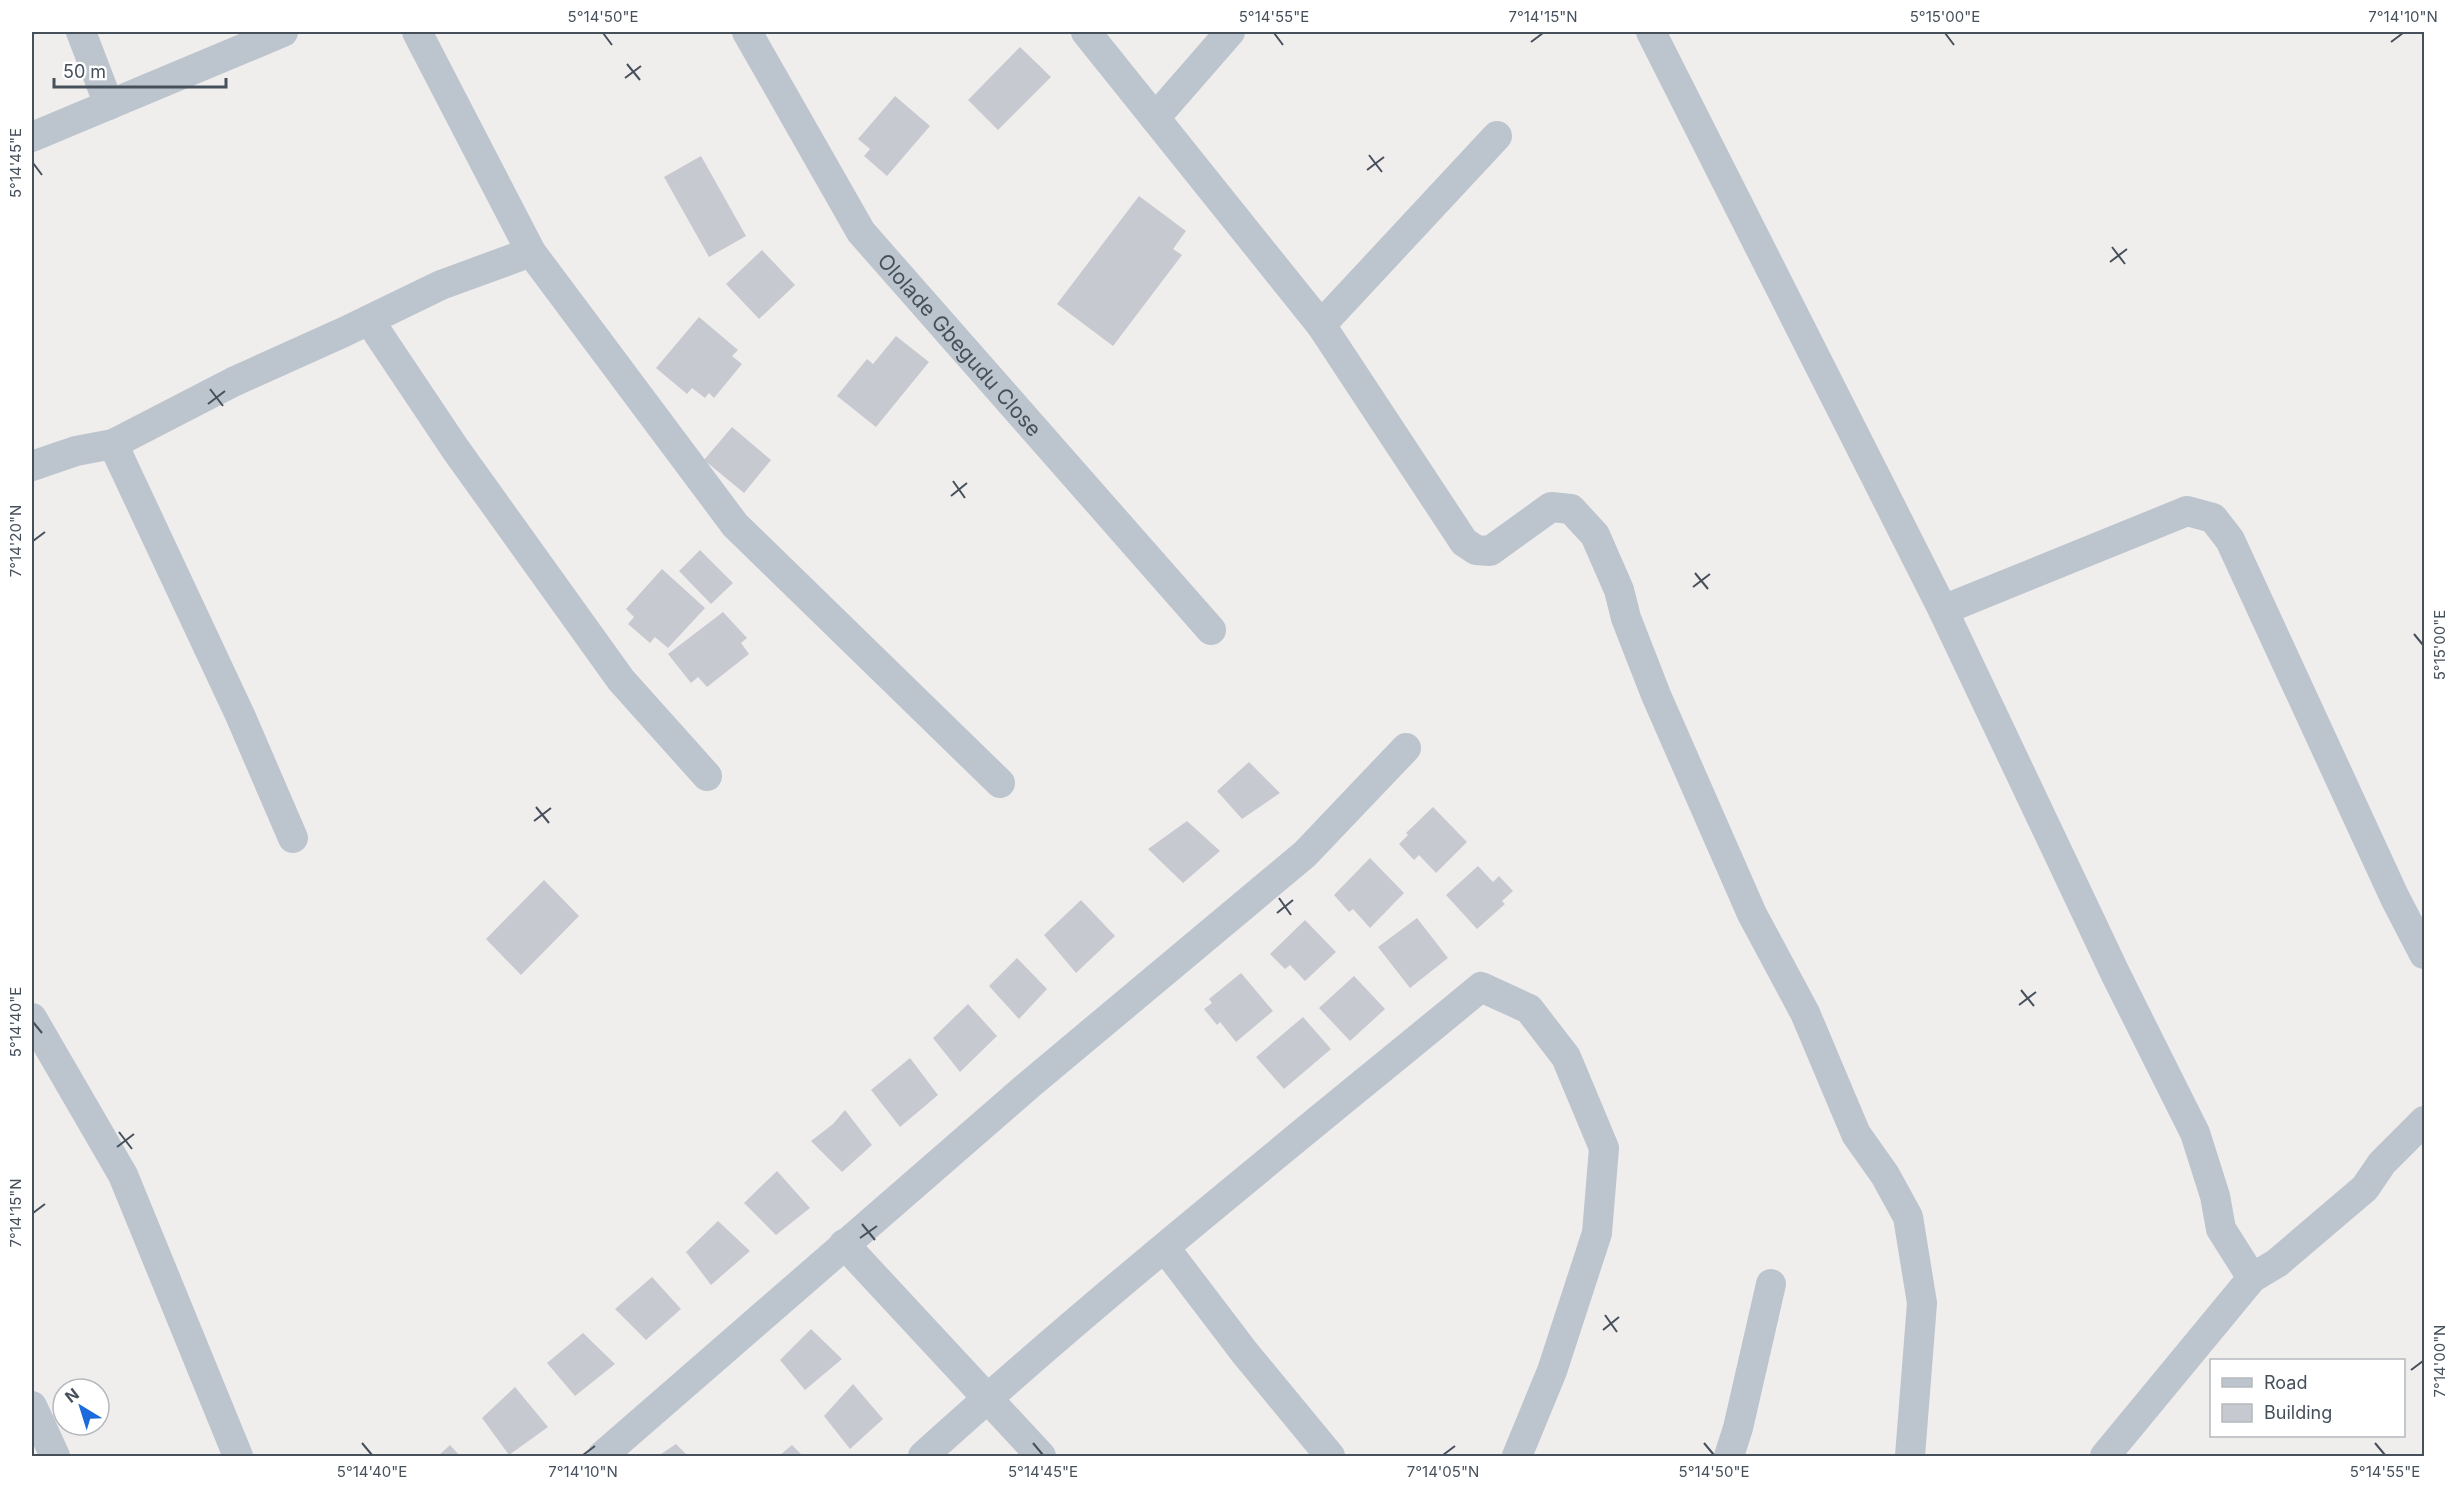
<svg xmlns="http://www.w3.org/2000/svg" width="2456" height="1488" viewBox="0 0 2456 1488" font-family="Inter,sans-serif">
<rect width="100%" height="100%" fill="#f0eded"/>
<path fill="#c7c9d0" d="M 1020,47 L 1051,77 L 998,130 L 968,100 Z
M 895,96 L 930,126 L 887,176 L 864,156 L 870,149 L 858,139 Z
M 701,156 L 746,236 L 709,257 L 664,177 Z
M 1139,196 L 1186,231 L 1173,249 L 1182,255 L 1113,346 L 1057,304 Z
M 762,250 L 795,285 L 759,319 L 726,284 Z
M 699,317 L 738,350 L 732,356 L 742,364 L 714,398 L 709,393 L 705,398 L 692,388 L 687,394 L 656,368 Z
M 896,336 L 929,362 L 876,427 L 837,396 L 867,359 L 873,364 Z
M 732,427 L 771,460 L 744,493 L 704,460 Z
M 700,550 L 733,583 L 711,604 L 679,571 Z
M 662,569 L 705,608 L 668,648 L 655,637 L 650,643 L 628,624 L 634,617 L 626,609 Z
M 723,612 L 747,638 L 741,643 L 749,654 L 707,687 L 698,677 L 691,683 L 668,654 Z
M 1249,762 L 1280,793 L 1242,819 L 1217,791 Z
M 1433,807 L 1467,842 L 1436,873 L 1419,855 L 1414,860 L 1399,844 L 1408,835 L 1406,833 Z
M 1187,821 L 1220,851 L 1183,883 L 1148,849 Z
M 1370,858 L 1404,893 L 1370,928 L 1353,909 L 1349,912 L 1334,895 Z
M 1478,866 L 1493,882 L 1499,876 L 1513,891 L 1502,901 L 1505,904 L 1477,929 L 1446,895 Z
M 544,880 L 579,916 L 521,975 L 486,939 Z
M 1081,900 L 1115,936 L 1076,973 L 1044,935 Z
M 1417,918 L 1448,958 L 1410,988 L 1378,947 Z
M 1305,920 L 1336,952 L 1305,981 L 1290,965 L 1285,969 L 1270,954 Z
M 1017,958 L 1047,989 L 1019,1019 L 989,986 Z
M 1241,973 L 1273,1011 L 1236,1042 L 1220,1022 L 1217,1025 L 1204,1009 L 1212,1003 L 1209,999 Z
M 1354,976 L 1385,1009 L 1350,1041 L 1319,1008 Z
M 968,1004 L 997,1036 L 960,1072 L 933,1038 Z
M 1303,1017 L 1331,1049 L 1284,1089 L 1256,1057 Z
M 910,1058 L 938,1095 L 900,1127 L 871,1090 Z
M 845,1110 L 872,1145 L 842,1172 L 811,1141 L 833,1124 Z
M 777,1171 L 810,1208 L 776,1235 L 744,1203 Z
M 718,1221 L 750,1251 L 711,1285 L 686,1252 Z
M 652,1277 L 681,1309 L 646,1340 L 615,1309 Z
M 811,1329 L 842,1359 L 805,1390 L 780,1360 Z
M 583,1333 L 615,1364 L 575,1396 L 547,1363 Z
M 853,1384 L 883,1419 L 850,1449 L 824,1416 Z
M 515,1387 L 548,1427 L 509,1455 L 482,1418 Z
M 676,1444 L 688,1456 L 658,1456 Z
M 450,1445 L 460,1456 L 438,1456 Z
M 792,1445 L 803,1456 L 779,1456 Z"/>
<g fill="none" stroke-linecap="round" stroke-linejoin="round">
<g stroke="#bcc5cd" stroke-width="30">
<path d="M 81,32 L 109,105"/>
<path d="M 417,32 L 531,252 L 735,525 L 1000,783"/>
<path id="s1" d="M 747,32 L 861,232 L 1211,630"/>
<path d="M 1086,32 L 1321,325 L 1464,542 L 1476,550 L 1490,551 L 1551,507 L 1571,509 L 1595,535 L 1619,590 L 1626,618 L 1656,695 L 1752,914 L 1805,1013 L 1856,1134 L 1885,1175 L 1908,1217 L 1922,1303 L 1910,1456"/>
<path d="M 1651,32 L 1943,610 L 2116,975 L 2195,1133 L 2215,1196 L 2221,1229 L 2252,1278"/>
<path d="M 1155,118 L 1230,32"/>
<path d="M 32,137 L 283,32"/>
<path d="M 369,320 L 456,450 L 621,680 L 707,776"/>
<path d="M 1321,325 L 1497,136"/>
<path d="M 113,444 L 233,382 L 344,332 L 441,285 L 531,252"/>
<path d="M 32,466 L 76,451 L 113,444 L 240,715 L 293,838"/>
<path d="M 1943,610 L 2187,511 L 2213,518 L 2230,540 L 2395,898 L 2424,954"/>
<path d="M 32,1018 L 123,1175 L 238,1456"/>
<path d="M 844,1244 L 1041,1456"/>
<path d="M 1165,1248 L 1245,1353 L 1330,1456"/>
<path d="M 32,1406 L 55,1456"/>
<path d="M 602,1456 L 1030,1084 L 1305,854 L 1406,748"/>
<path d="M 923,1456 C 1103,1293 1294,1141 1481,987 L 1529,1009 L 1566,1057 L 1604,1148 L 1597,1233 L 1552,1371 L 1517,1456"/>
<path d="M 1729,1456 L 1738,1428 L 1771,1284"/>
<path d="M 2105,1456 L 2252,1278 L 2277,1263 L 2365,1188 L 2382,1163 L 2424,1121"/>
</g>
</g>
<path fill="none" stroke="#46505b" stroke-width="2" d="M 603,33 L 612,45M 1274,33 L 1283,45M 1945,33 L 1954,45M 1531,42 L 1543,33M 2391,42 L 2403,33M 627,64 L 640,80M 625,78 L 641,66M 1369,155 L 1382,172M 33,163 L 42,175M 1367,170 L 1384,157M 2112,247 L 2125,264M 2110,262 L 2127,249M 210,389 L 223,406M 208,404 L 225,391M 953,481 L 965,498M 951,496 L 967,483M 33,541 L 45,532M 1695,573 L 1708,589M 1693,587 L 1710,574M 2414,634 L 2423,645M 536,807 L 549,823M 534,821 L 551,808M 1279,898 L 1291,915M 1277,913 L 1293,900M 2021,990 L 2034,1006M 2019,1005 L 2036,992M 33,1022 L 42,1033M 119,1132 L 132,1149M 117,1147 L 134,1134M 33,1213 L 45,1204M 862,1224 L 875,1240M 860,1238 L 877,1226M 1605,1315 L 1617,1332M 1603,1330 L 1619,1317M 2411,1370 L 2423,1361M 362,1443 L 372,1455M 1033,1443 L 1043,1455M 1704,1443 L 1714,1455M 2375,1443 L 2385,1455M 583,1455 L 595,1446M 1443,1455 L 1455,1446"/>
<g text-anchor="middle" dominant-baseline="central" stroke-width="4.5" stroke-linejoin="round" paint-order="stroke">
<g font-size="21" fill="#46505b" stroke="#fff">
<text stroke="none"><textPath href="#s1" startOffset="380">Ololade Gbegudu Close</textPath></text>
</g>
</g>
<rect width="2456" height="1488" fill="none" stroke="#ffffff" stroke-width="66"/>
<rect x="2210" y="1359" width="195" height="78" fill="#ffffff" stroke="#b5b9bd" stroke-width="1.5"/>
<rect x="2222" y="1378" width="30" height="9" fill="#bcc5cd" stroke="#b5b9bd" stroke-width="1.5"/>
<text x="2264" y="1389" font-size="18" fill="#46505b">Road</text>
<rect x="2222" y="1404" width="30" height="18" fill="#c7c9d0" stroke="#b5b9bd" stroke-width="1.5"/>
<text x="2264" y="1419" font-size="18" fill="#46505b">Building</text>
<g transform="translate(81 1407) rotate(322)"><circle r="28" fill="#ffffff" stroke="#b5b9bd" stroke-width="1.5"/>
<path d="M0-4.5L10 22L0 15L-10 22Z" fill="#1c6bdc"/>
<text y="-9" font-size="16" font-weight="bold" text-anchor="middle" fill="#46505b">N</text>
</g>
<path d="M54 78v9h172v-9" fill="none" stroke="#46505b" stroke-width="3"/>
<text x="63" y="78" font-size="18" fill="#46505b" stroke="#ffffff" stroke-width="4.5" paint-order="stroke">50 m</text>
<rect x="33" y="33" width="2390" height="1422" fill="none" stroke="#46505b" stroke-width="2"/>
<g font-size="15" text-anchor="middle" fill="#46505b">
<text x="603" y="22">5°14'50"E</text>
<text x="1274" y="22">5°14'55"E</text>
<text x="1543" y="22">7°14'15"N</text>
<text x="1945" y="22">5°15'00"E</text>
<text x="2403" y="22">7°14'10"N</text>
<text transform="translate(16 163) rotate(-90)" y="5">5°14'45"E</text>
<text transform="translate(16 541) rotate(-90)" y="5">7°14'20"N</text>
<text transform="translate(2440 645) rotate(-90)" y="5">5°15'00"E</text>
<text transform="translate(16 1022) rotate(-90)" y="5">5°14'40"E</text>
<text transform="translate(16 1213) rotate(-90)" y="5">7°14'15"N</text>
<text transform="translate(2440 1361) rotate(-90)" y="5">7°14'00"N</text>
<text x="372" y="1477">5°14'40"E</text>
<text x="583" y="1477">7°14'10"N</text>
<text x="1043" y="1477">5°14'45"E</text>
<text x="1443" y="1477">7°14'05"N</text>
<text x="1714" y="1477">5°14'50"E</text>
<text x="2385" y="1477">5°14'55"E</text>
</g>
</svg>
